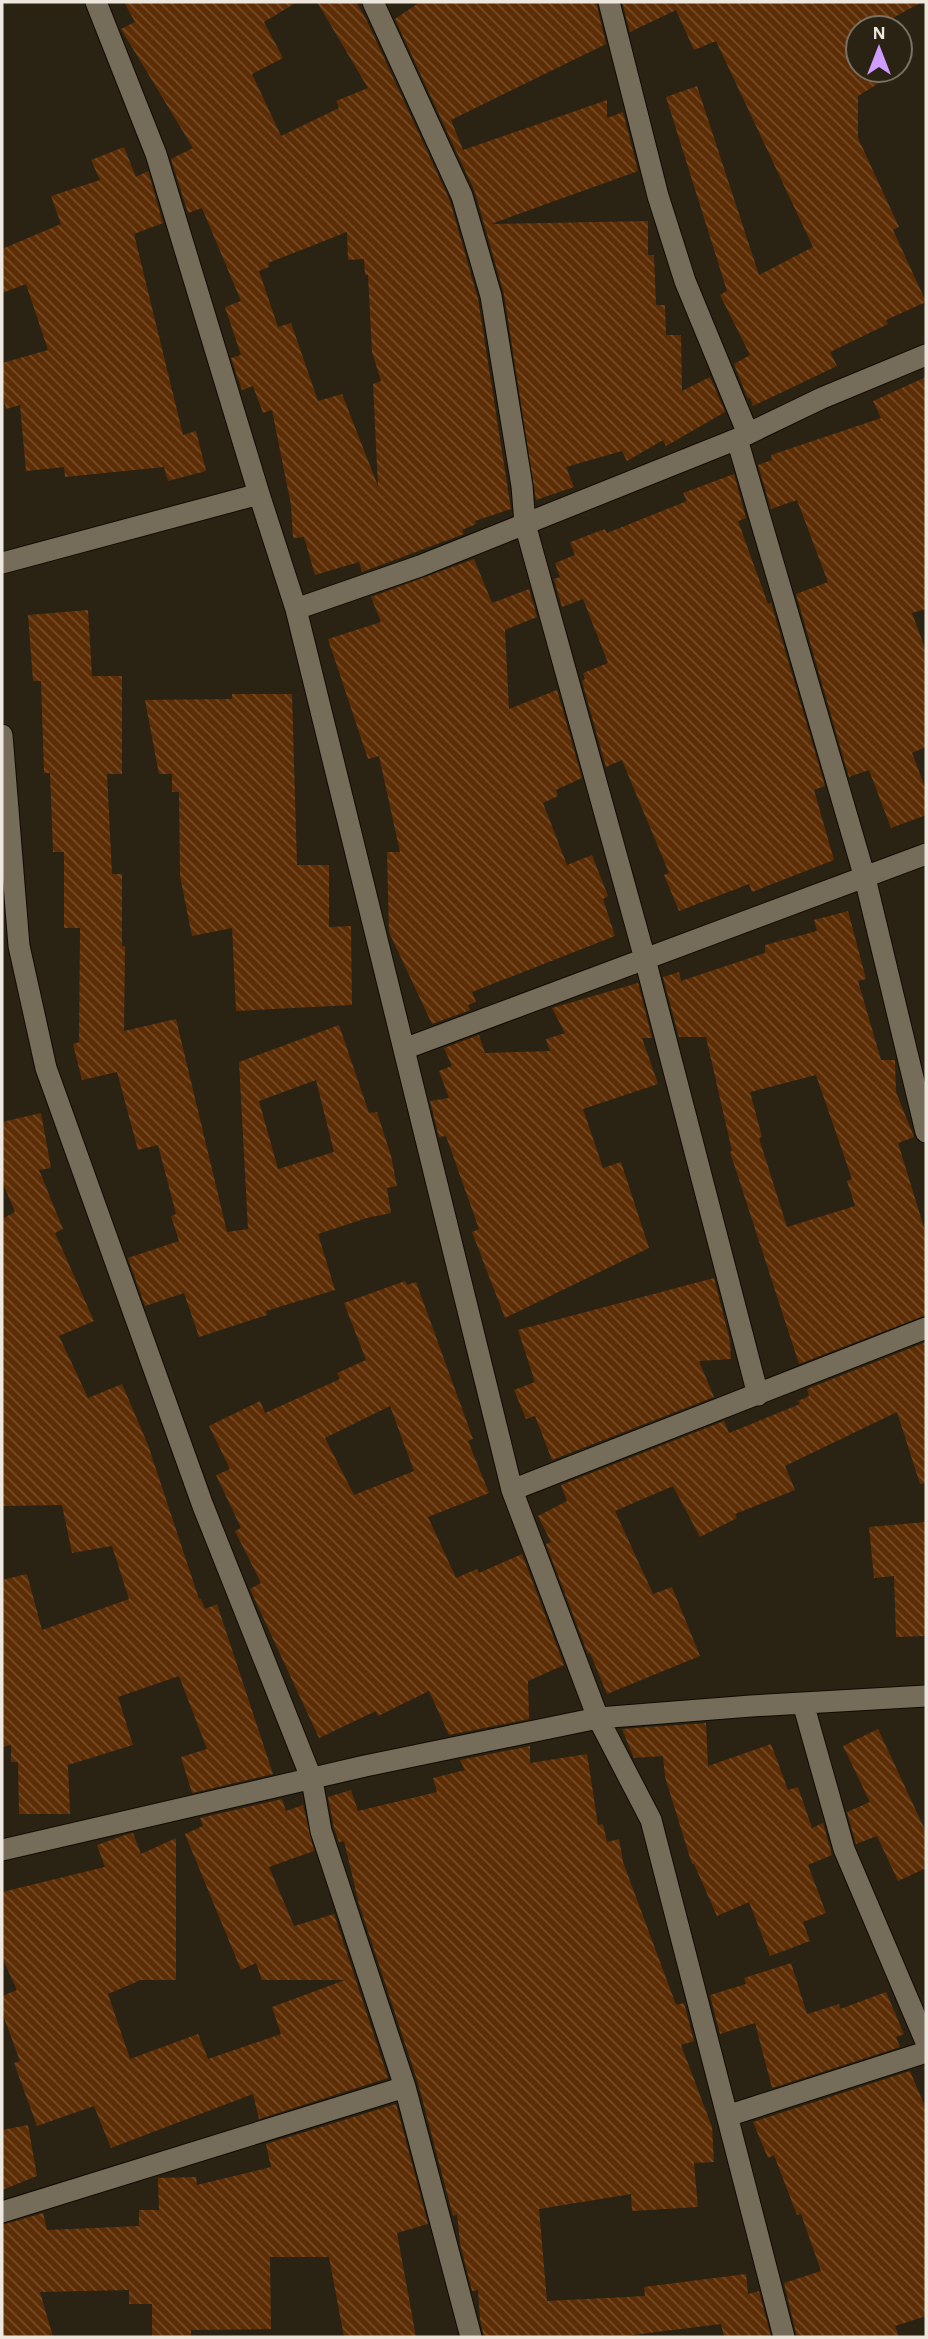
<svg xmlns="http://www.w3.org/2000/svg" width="928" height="2339" viewBox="0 0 928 2339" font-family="'Alegreya Sans',sans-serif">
<defs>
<pattern id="building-back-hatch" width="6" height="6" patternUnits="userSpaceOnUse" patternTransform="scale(1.75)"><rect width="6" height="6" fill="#5d2e05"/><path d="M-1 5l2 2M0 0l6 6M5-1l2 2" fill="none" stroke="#754c29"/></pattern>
</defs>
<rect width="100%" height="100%" fill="#2a2213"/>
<path fill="url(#building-back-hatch)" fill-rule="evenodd" d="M 124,2 L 297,2 L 264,22 L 283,58 L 252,74 L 281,136 L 339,108 L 336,101 L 368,88 L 317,2 L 356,2 L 367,21 L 450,201 L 478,299 L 511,509 L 475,521 L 476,524 L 462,530 L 464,534 L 362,572 L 359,562 L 315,575 L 304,537 L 293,538 L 291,505 L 272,410 L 263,413 L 253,386 L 242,390 L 231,358 L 241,355 L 225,307 L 241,301 L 202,208 L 188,213 L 171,159 L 193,148 L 121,29 L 135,22 ZM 347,232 L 348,260 L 364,259 L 365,275 L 368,275 L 372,352 L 381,381 L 373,384 L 378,486 L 342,394 L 318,401 L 291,323 L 278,327 L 259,271 L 269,267 L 268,263 Z
M 420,2 L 596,2 L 606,44 L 451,120 L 463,150 L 607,100 L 607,118 L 623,112 L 638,171 L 491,224 L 648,221 L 648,255 L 654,255 L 656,305 L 665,305 L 666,335 L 681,335 L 682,391 L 710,377 L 725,412 L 666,446 L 663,440 L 627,461 L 622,451 L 566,467 L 574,487 L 536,500 L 504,294 L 475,192 L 395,19 Z
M 622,2 L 922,2 L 887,21 L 891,28 L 858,28 L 858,70 L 900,70 L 858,96 L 858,138 L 899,227 L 893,230 L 926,302 L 886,320 L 888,324 L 830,352 L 837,366 L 753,406 L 750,397 L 748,399 L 734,364 L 750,355 L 720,295 L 727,291 L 666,97 L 697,86 L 759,275 L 813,247 L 716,41 L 694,50 L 676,10 L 630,32 Z
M 124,147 L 136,177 L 148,171 L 163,223 L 134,234 L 183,435 L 196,431 L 206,471 L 168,481 L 164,467 L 65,477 L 64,467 L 26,471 L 20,405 L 6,409 L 2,392 L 2,363 L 48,350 L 26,284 L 2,293 L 2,249 L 61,224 L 51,196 L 100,180 L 91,160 Z
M 926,377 L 926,609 L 912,613 L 926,651 L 926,747 L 912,753 L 926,790 L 926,815 L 891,828 L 869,770 L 849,777 L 796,594 L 828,582 L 797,500 L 771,509 L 758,465 L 772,460 L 771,455 L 881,418 L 873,401 Z
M 734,474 L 746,518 L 738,521 L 768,604 L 771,603 L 825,786 L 814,790 L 834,860 L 752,892 L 749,884 L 679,911 L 664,875 L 669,873 L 622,760 L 606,767 L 582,681 L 585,679 L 583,673 L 608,663 L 583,599 L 562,607 L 554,579 L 560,577 L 555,563 L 575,555 L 570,542 L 605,529 L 607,533 L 687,501 L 683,493 Z
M 474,559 L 492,603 L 529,589 L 537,617 L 505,630 L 509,709 L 557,690 L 582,778 L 556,790 L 558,796 L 543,803 L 567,865 L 592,855 L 608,896 L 603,899 L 615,936 L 472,992 L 476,1002 L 468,1005 L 470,1010 L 432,1024 L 389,932 L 387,852 L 400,852 L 379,756 L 368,759 L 328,639 L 381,622 L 371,597 Z
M 88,610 L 92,676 L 122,676 L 122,774 L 107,774 L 112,874 L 122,874 L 122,946 L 125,946 L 124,1031 L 176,1019 L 227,1232 L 248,1229 L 239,1062 L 339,1025 L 369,1113 L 377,1112 L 391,1156 L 397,1186 L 387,1188 L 391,1213 L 367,1218 L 318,1234 L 335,1290 L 266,1311 L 267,1315 L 199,1337 L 184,1293 L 145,1306 L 128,1258 L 179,1241 L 171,1216 L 176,1214 L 158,1145 L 138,1150 L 117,1072 L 82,1080 L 73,1044 L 79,1042 L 80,928 L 64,928 L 64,852 L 53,852 L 50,773 L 44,773 L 41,681 L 33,681 L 28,615 ZM 316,1080 L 334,1152 L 278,1169 L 259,1101 Z
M 232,694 L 292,694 L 297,865 L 329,865 L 329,927 L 351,926 L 352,1005 L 236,1011 L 232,928 L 192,936 L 180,876 L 179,792 L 172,792 L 172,774 L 159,774 L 145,700 L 232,699 Z
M 848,911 L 866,979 L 858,981 L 881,1060 L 895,1060 L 896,1092 L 914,1137 L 898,1143 L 926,1234 L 926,1315 L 799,1364 L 730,1152 L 732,1151 L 706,1037 L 679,1037 L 663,977 L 679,972 L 681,981 L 765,953 L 765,945 L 817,931 L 814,920 ZM 816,1075 L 852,1179 L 847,1181 L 855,1206 L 787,1227 L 759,1138 L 762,1137 L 750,1092 Z
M 638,983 L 652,1038 L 642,1038 L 658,1084 L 583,1109 L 603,1168 L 621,1162 L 649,1248 L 505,1318 L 472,1232 L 479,1229 L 446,1136 L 439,1137 L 430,1101 L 449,1098 L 439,1071 L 452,1066 L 444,1048 L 479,1035 L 485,1053 L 550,1051 L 546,1039 L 565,1033 L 552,1008 Z
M 41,1113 L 51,1168 L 39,1170 L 63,1229 L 55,1233 L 94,1321 L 59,1336 L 88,1398 L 122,1384 L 148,1445 L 199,1599 L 201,1599 L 205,1609 L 217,1604 L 273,1774 L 192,1793 L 181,1757 L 207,1749 L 179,1676 L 118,1697 L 133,1745 L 68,1765 L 70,1814 L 19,1814 L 18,1762 L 11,1762 L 11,1745 L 2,1747 L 2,1580 L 27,1574 L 42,1630 L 129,1599 L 112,1546 L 72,1553 L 62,1505 L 2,1506 L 2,1219 L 15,1212 L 2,1181 L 2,1122 Z
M 714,1278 L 730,1341 L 731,1359 L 699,1361 L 714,1397 L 552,1460 L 535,1416 L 526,1419 L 514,1390 L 535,1382 L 518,1330 Z
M 405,1281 L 407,1285 L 416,1282 L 473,1439 L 468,1441 L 489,1493 L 428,1517 L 456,1578 L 477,1569 L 479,1573 L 522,1554 L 564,1665 L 528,1681 L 529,1719 L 449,1735 L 429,1691 L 378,1716 L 376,1711 L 319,1738 L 250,1589 L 261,1583 L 235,1531 L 241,1528 L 216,1475 L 230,1469 L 209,1426 L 260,1401 L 265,1413 L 340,1379 L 337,1373 L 366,1360 L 344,1303 ZM 390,1406 L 414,1471 L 354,1495 L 325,1438 Z
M 926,1342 L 926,1483 L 920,1484 L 897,1412 L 785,1466 L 795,1490 L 735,1514 L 737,1518 L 700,1537 L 673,1486 L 615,1511 L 653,1594 L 672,1587 L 700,1656 L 607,1694 L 590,1653 L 588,1654 L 546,1544 L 551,1542 L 538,1516 L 567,1501 L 561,1485 L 724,1421 L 729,1433 L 800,1404 L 798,1401 L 809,1396 L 807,1389 Z
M 926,1522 L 926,1636 L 896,1637 L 894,1576 L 874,1578 L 869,1527 Z
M 706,1723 L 708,1766 L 771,1744 L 788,1790 L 798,1787 L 812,1828 L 823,1823 L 832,1855 L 808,1865 L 826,1913 L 803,1922 L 810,1941 L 770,1956 L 749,1902 L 717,1916 L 694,1864 L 692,1864 L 665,1777 L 663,1756 L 634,1758 L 622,1729 Z
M 878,1729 L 926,1832 L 926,1868 L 898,1881 L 877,1836 L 856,1844 L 847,1812 L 870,1802 L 843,1746 Z
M 530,1746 L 530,1763 L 587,1754 L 598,1825 L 603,1824 L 607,1842 L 619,1839 L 623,1862 L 676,2005 L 684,2003 L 694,2041 L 681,2045 L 712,2127 L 714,2162 L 694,2163 L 698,2207 L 632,2211 L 631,2194 L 539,2209 L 547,2301 L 645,2296 L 644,2287 L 746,2274 L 748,2294 L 759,2291 L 771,2337 L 724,2337 L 721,2324 L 617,2337 L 484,2337 L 480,2319 L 478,2290 L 472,2291 L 460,2243 L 457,2214 L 453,2216 L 418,2083 L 359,1904 L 344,1841 L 339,1842 L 334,1828 L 328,1797 L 351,1790 L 358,1811 L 437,1792 L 433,1778 L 465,1770 L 460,1760 Z
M 282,1799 L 286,1811 L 303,1805 L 314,1851 L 269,1867 L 294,1926 L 334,1914 L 388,2078 L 259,2119 L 253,2094 L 111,2148 L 94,2106 L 37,2126 L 14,2063 L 20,2061 L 2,2012 L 2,1996 L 17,1990 L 2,1957 L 2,1892 L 105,1867 L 97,1845 L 125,1835 L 133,1833 L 141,1854 L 176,1838 L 176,1980 L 141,1980 L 108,1994 L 130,2059 L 198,2034 L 208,2059 L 281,2034 L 272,2007 L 345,1980 L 262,1980 L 256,1963 L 241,1970 L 185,1834 L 203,1826 L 200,1818 Z
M 791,1963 L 807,2014 L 839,2004 L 840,2009 L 886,1992 L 904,2034 L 896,2037 L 900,2047 L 772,2088 L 755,2023 L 720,2034 L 710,1995 L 746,1984 L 744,1978 Z
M 910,2071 L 926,2109 L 926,2316 L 895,2326 L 899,2337 L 797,2337 L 784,2283 L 821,2271 L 801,2214 L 797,2215 L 774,2155 L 768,2158 L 753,2122 Z
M 396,2104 L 428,2224 L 397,2233 L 416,2337 L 344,2337 L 329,2257 L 270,2257 L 271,2329 L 191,2330 L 191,2337 L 152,2337 L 152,2304 L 129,2304 L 129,2290 L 40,2292 L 53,2337 L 2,2337 L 2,2225 L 43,2213 L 47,2230 L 139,2226 L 139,2210 L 159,2210 L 158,2178 L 196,2177 L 197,2185 L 271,2167 L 266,2144 Z
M 28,2125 L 37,2176 L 2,2190 L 2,2130 Z"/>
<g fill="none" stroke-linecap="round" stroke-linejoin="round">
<g stroke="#130b01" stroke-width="23">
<path id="minor" d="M 96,2 L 156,154 L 259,494 L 296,609 L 512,1490 L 598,1718 L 651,1820 L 784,2337
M 373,2 L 462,196 L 491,296 L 522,486 L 525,524 L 645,959 L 758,1395
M 609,2 L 658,196 L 685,281 L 748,434
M 737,439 L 865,878 L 926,1132
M 2,563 L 259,494
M 296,609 L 420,566 L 737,439 L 822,398 L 926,355
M 2,735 L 19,946 L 46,1068 L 203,1506 L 312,1780 L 321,1831 L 405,2087 L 471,2337
M 404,1049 L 926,854
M 512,1490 L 926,1328
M 803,1703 L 844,1849 L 926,2042
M 2,1850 L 365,1766 L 598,1718 L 751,1706 L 926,1696
M 727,2116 L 926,2052
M 2,2212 L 405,2087"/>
</g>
<use href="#minor" stroke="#756c5a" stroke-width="21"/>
</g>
<rect width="928" height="2339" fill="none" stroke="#ede7dd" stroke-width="7"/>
<g transform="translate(879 49)"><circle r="33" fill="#2a2213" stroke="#787164" stroke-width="2"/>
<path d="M0-5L12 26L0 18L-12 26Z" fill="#cf9dff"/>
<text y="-10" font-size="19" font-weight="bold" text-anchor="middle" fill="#ede7dd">N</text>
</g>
</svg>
